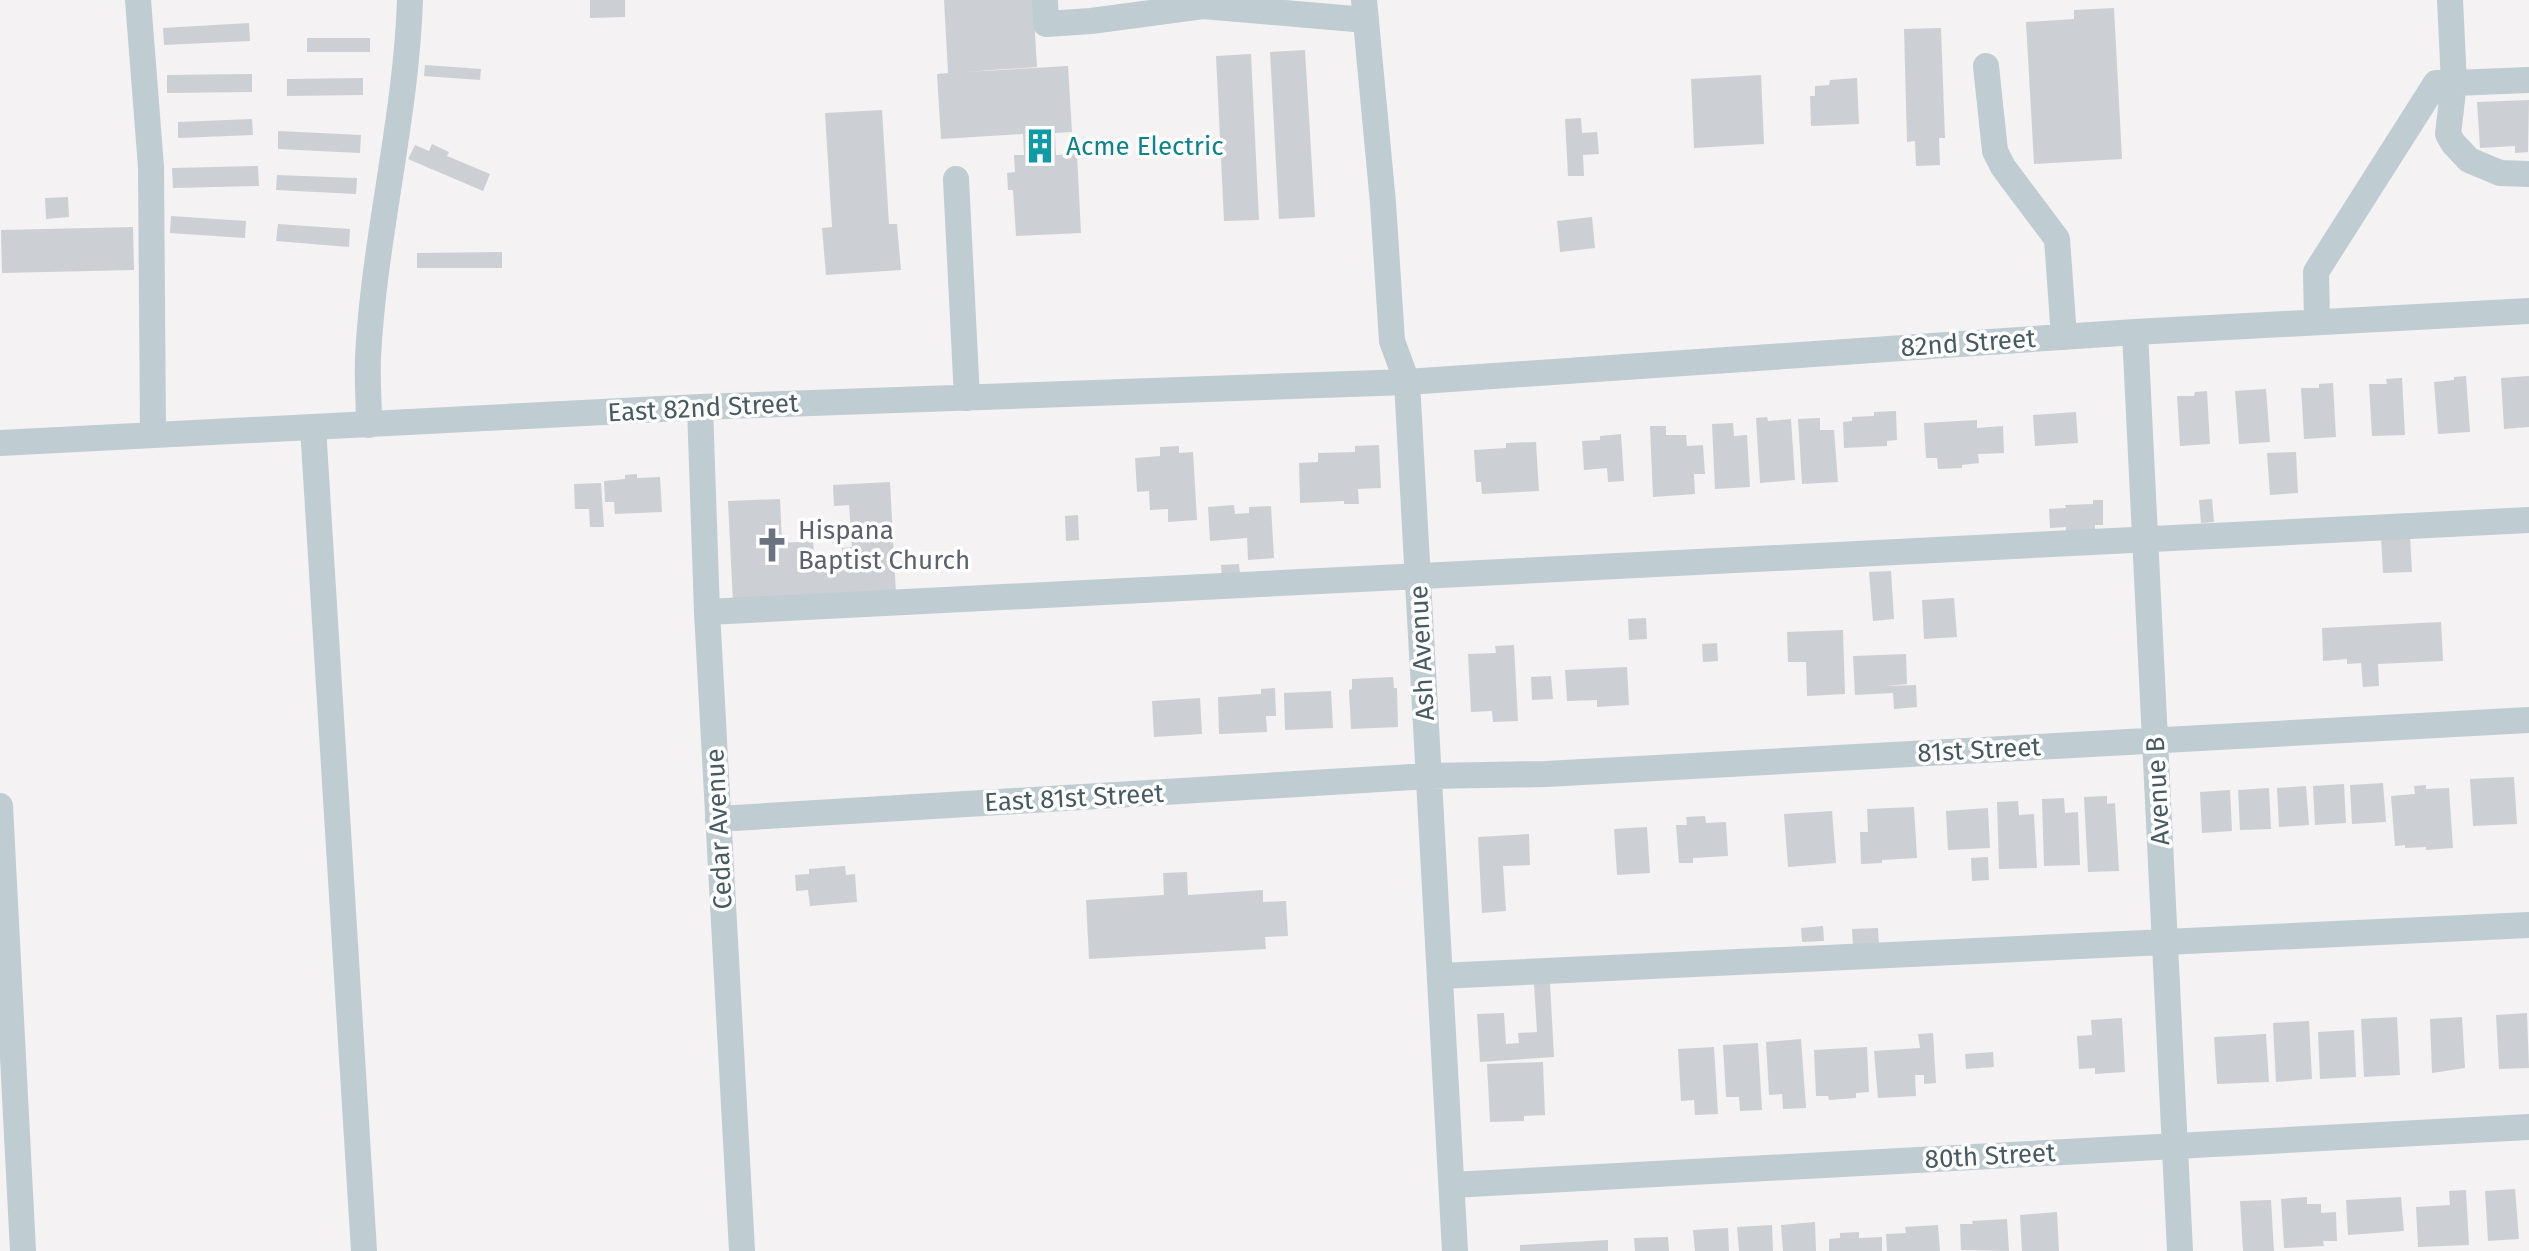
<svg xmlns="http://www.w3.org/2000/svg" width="2529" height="1251" viewBox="0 0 2529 1251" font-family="'Fira Sans',sans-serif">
<rect width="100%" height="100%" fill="#f4f2f2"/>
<path fill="#ccd0d4" d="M 590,0 L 625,0 L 625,17 L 590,18 Z
M 944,0 L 1033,0 L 1037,67 L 964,72 L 1068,66 L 1072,132 L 1055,133 L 1056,155 L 1077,154 L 1081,233 L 1016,236 L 1013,190 L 1008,190 L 1007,173 L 1015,172 L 1014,155 L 1024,155 L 1023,134 L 941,139 L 937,74 L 948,73 Z
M 2114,8 L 2122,159 L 2034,164 L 2026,22 L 2074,19 L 2074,10 Z
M 249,23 L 250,41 L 164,45 L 163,28 Z
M 1941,28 L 1945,138 L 1939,138 L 1940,165 L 1916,166 L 1915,141 L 1907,142 L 1904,29 Z
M 307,38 L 370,38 L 370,52 L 307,52 Z
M 1305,50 L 1315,217 L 1279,219 L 1270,52 Z
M 1251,54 L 1259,220 L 1224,221 L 1216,56 Z
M 425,65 L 481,69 L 480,80 L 424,76 Z
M 252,74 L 252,92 L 167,93 L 167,75 Z
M 1761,75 L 1764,144 L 1694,148 L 1691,79 Z
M 363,78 L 363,95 L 287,96 L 287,79 Z
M 1857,78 L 1859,124 L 1811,126 L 1810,96 L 1815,96 L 1815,86 L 1829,85 L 1830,80 Z
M 2529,100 L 2528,152 L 2515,153 L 2515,146 L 2480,148 L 2477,102 Z
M 882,110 L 889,224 L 897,224 L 901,270 L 826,275 L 822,228 L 832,227 L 825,113 Z
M 1581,118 L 1582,133 L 1597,132 L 1599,154 L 1583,155 L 1584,176 L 1568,176 L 1565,119 Z
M 252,119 L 253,135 L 178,138 L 178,122 Z
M 278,131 L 361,135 L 360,153 L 278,149 Z
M 432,144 L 449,152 L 447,156 L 490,174 L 483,191 L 408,159 L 415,145 L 429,151 Z
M 258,166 L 259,186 L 173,188 L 172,168 Z
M 277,175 L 357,178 L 356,194 L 276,190 Z
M 68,197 L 69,217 L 46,219 L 45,198 Z
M 171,216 L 246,221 L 245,238 L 170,233 Z
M 1592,217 L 1595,248 L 1560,252 L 1557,221 Z
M 278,224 L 350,229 L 349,247 L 276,241 Z
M 133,227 L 134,270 L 2,273 L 1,230 Z
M 502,252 L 502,268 L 417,268 L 417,253 Z
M 2466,376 L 2470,432 L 2438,434 L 2434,382 L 2454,380 L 2454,377 Z
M 2529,376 L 2529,427 L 2504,429 L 2501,378 Z
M 2402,378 L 2405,435 L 2372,436 L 2369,384 L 2387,384 L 2386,379 Z
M 2333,383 L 2336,437 L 2304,439 L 2301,388 L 2319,388 L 2319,384 Z
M 2266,389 L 2270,442 L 2239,444 L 2235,391 Z
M 2207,391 L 2210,444 L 2180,446 L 2177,396 L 2194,396 L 2195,392 Z
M 1896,411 L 1897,440 L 1887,441 L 1887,446 L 1844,448 L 1843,422 L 1852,421 L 1852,417 L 1874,416 L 1874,412 Z
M 2076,412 L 2078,443 L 2035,446 L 2033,415 Z
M 1767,417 L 1768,421 L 1791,419 L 1795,480 L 1760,483 L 1756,418 Z
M 1820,418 L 1820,430 L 1834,430 L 1838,482 L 1802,484 L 1798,419 Z
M 1977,420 L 1977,428 L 2003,426 L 2004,453 L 1978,454 L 1979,463 L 1962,465 L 1962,468 L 1938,469 L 1937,458 L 1926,458 L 1924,423 Z
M 1733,423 L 1734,436 L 1747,435 L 1750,487 L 1715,489 L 1712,424 Z
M 1650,426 L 1666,426 L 1666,435 L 1686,435 L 1687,446 L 1703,445 L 1705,474 L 1694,474 L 1695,494 L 1653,497 Z
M 1621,434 L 1624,481 L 1608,482 L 1607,468 L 1584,470 L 1582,441 L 1600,440 L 1600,436 Z
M 1536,442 L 1539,491 L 1482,494 L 1481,482 L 1476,482 L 1474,450 L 1506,448 L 1506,443 Z
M 1379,445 L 1381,488 L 1358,489 L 1359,504 L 1344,504 L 1344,501 L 1300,503 L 1299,463 L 1318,462 L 1318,453 L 1355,452 L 1355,446 Z
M 1179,446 L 1179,453 L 1193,452 L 1197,520 L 1168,522 L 1168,509 L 1150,510 L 1149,491 L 1137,492 L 1135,458 L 1160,456 L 1160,447 Z
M 2296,452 L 2298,493 L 2270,495 L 2267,453 Z
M 637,474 L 637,478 L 660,477 L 662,512 L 615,514 L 614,502 L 605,502 L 604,481 L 625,479 L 625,475 Z
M 890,482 L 896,594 L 733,603 L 728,501 L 780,499 L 782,543 L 813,541 L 814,556 L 842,555 L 842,548 L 852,547 L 849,505 L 834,506 L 833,485 Z
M 601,483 L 604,527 L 590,527 L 589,509 L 575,509 L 574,484 Z
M 2212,499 L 2214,522 L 2201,523 L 2199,500 Z
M 2093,500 L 2103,500 L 2103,525 L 2095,525 L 2095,533 L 2066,535 L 2066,527 L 2050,528 L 2049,509 L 2066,508 L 2065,505 L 2093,504 Z
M 1234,505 L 1235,514 L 1249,513 L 1249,507 L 1271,506 L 1274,558 L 1248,560 L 1247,538 L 1210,541 L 1208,507 Z
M 1078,515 L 1079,540 L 1066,541 L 1065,516 Z
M 2410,536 L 2412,572 L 2383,573 L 2381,537 Z
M 1239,564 L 1241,581 L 1222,582 L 1221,565 Z
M 1891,571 L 1894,619 L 1873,621 L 1869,572 Z
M 1954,598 L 1957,637 L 1924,639 L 1922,600 Z
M 1646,618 L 1647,639 L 1629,640 L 1628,619 Z
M 2441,622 L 2443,661 L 2378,664 L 2379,686 L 2363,687 L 2361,663 L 2347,664 L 2347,659 L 2323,661 L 2322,628 Z
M 1843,630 L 1845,694 L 1807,696 L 1806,662 L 1788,662 L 1787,632 Z
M 1717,643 L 1718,661 L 1703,662 L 1702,644 Z
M 1514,645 L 1518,721 L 1493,722 L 1492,711 L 1471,712 L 1468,654 L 1496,653 L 1495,646 Z
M 1906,654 L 1907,684 L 1885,686 L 1916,685 L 1917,707 L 1894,709 L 1893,693 L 1855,695 L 1853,656 Z
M 1627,667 L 1629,705 L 1597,707 L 1597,700 L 1567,701 L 1565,670 Z
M 1551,676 L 1553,699 L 1532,700 L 1531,677 Z
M 1393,677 L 1394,688 L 1397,688 L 1398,727 L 1351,729 L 1349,690 L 1352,689 L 1352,679 Z
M 1275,688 L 1276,716 L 1266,716 L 1267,732 L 1219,734 L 1218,697 L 1261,694 L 1261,689 Z
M 1331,691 L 1333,728 L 1285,730 L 1284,693 Z
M 1200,698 L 1202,734 L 1154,737 L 1152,701 Z
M 2514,777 L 2517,824 L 2473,826 L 2470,779 Z
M 2383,783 L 2386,822 L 2352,824 L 2350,785 Z
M 2344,784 L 2346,823 L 2315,825 L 2313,786 Z
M 2426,785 L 2426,789 L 2449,788 L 2453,848 L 2426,850 L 2426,847 L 2405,848 L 2405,845 L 2395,846 L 2391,796 L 2415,794 L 2414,786 Z
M 2306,786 L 2309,825 L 2279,827 L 2277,788 Z
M 2269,788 L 2271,829 L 2240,830 L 2238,790 Z
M 2230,790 L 2232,831 L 2202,833 L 2200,792 Z
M 2107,796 L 2107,804 L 2115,803 L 2119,871 L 2088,872 L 2084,797 Z
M 2064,798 L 2065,813 L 2078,812 L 2080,865 L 2044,866 L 2042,799 Z
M 2018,801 L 2019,815 L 2034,814 L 2037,868 L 1999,869 L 1997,802 Z
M 1914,807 L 1917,858 L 1882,860 L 1882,863 L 1861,864 L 1860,832 L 1868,832 L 1867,809 Z
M 1988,808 L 1990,848 L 1948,850 L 1946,811 Z
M 1832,811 L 1836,863 L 1788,867 L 1784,814 Z
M 1705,816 L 1706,823 L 1726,822 L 1728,856 L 1693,858 L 1693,863 L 1679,863 L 1676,825 L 1687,825 L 1686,817 Z
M 1647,827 L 1650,873 L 1617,875 L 1614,829 Z
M 1529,834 L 1530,865 L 1503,866 L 1506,911 L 1482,913 L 1478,837 Z
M 1988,857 L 1989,880 L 1972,881 L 1971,858 Z
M 845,866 L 846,875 L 855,874 L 857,902 L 810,906 L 808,890 L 796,891 L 795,875 L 809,874 L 809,869 Z
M 1187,872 L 1188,895 L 1263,890 L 1263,902 L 1286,901 L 1288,936 L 1265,937 L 1266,949 L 1089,959 L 1086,900 L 1164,895 L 1163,873 Z
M 1823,926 L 1824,941 L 1802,942 L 1801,928 Z
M 1878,928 L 1879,945 L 1853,946 L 1852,929 Z
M 1550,983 L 1554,1057 L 1480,1062 L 1477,1014 L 1504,1013 L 1506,1044 L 1519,1043 L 1518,1033 L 1537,1032 L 1534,984 Z
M 2527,1013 L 2529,1068 L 2499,1069 L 2496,1015 Z
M 2397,1017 L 2400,1075 L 2364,1077 L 2361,1019 Z
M 2462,1017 L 2465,1068 L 2432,1073 L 2430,1019 Z
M 2122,1018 L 2125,1072 L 2095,1074 L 2095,1068 L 2079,1069 L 2077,1036 L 2092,1035 L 2091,1020 Z
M 2309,1021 L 2312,1079 L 2276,1082 L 2273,1023 Z
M 2354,1030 L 2356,1077 L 2320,1079 L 2318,1032 Z
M 1933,1033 L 1936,1083 L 1924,1084 L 1924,1075 L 1915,1075 L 1916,1096 L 1878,1098 L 1874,1051 L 1920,1048 L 1918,1034 Z
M 2266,1034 L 2269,1082 L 2217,1084 L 2214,1037 Z
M 1801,1039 L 1806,1108 L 1783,1109 L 1782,1094 L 1769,1095 L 1766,1042 Z
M 1758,1043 L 1762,1110 L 1740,1111 L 1739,1097 L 1726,1097 L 1723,1045 Z
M 1714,1047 L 1718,1114 L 1695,1115 L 1694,1100 L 1681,1101 L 1678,1049 Z
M 1867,1047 L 1869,1092 L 1856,1093 L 1856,1098 L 1829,1100 L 1828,1096 L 1816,1096 L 1814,1050 Z
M 1993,1052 L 1994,1067 L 1966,1069 L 1965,1054 Z
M 1543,1062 L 1545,1115 L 1524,1116 L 1524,1121 L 1490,1122 L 1487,1064 Z
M 2515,1189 L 2519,1239 L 2488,1241 L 2485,1191 Z
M 2466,1190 L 2469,1245 L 2418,1247 L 2416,1207 L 2450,1205 L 2449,1191 Z
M 2307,1197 L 2307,1204 L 2321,1204 L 2321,1213 L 2336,1212 L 2337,1241 L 2323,1241 L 2324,1246 L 2284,1248 L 2281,1199 Z
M 2401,1197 L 2404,1231 L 2348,1235 L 2346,1200 Z
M 2271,1200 L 2274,1251 L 2243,1251 L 2240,1201 Z
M 2057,1212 L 2059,1251 L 2022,1251 L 2020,1215 Z
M 2007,1219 L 2009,1251 L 1961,1250 L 1960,1224 L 1973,1224 L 1972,1221 Z
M 1815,1222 L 1816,1251 L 1783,1251 L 1781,1225 Z
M 1772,1225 L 1773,1251 L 1739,1251 L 1737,1227 Z
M 1938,1225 L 1940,1251 L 1887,1251 L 1886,1234 L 1906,1233 L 1905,1227 Z
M 1728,1228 L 1729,1251 L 1695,1251 L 1693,1230 Z
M 1859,1232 L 1859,1238 L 1882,1237 L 1882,1251 L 1829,1251 L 1829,1239 L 1840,1238 L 1840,1233 Z
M 1668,1237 L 1669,1251 L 1635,1251 L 1634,1238 Z
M 1608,1240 L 1608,1251 L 1520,1251 L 1520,1245 Z"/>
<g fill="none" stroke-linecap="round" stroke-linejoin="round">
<path stroke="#bfccd2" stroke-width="26" d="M 138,0 L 151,167 L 153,435
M 1045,0 L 1046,24 L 1091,21 L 1203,6 L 1366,20
M 1364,0 L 1383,203 L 1392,341 L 1407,382 L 1455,1251
M 1986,66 L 1995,151 L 2003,167 L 2057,239 L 2064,337
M 2529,80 L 2454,83 L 2448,134 L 2453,143 L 2469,160 L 2500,173 L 2529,174
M 956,179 L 967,398
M 2317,322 L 2316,272 L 2436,83 L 2454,83 L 2450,0
M 2135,332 L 2180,1251
M 700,407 L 707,612 L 742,1251
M 369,425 C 369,402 367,380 368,357 C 374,238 406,120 410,0
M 313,427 L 364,1251
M 0,443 L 700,407 L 1407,382 L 2135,332 L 2529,311
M 707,612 L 2529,520
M 0,806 L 23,1251
M 718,819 L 1429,776 L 1546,774 L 2529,720
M 1440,976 L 2529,925
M 1452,1185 L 2529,1127"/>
</g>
<defs>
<g id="building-bare" transform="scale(2.76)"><path d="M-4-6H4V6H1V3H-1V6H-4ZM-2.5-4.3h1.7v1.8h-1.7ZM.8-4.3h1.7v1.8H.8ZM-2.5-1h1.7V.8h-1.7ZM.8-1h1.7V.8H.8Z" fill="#0f9aa8" stroke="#fff" stroke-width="2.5" paint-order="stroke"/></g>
<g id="church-bare" transform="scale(2.76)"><path d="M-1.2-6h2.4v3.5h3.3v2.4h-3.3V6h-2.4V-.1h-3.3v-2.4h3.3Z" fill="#6b7280" stroke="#fff" stroke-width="2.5" paint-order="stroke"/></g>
</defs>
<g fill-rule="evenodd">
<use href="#building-bare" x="1040" y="146"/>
<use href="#church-bare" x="772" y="545"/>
</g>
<g text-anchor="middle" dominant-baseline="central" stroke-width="7" stroke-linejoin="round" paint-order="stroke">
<g font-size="26" fill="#0d838f" stroke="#fff" text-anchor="start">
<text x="1066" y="146">Acme Electric</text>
</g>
<g font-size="26" fill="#485a61" stroke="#fff">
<text transform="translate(1968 343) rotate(-4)">82nd Street</text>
<text transform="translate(703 408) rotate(-3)">East 82nd Street</text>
<text transform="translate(1422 653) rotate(-93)">Ash Avenue</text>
<text transform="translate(1979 750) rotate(-3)">81st Street</text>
<text transform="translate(2158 791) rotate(-93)">Avenue B</text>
<text transform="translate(1074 798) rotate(-3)">East 81st Street</text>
<text transform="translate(719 829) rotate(-93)">Cedar Avenue</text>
<text transform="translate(1990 1156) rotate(-3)">80th Street</text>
</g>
<g font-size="26" fill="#5b616d" stroke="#fff" text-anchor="start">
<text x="798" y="530">Hispana<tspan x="798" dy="30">Baptist Church</tspan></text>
</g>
</g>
</svg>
